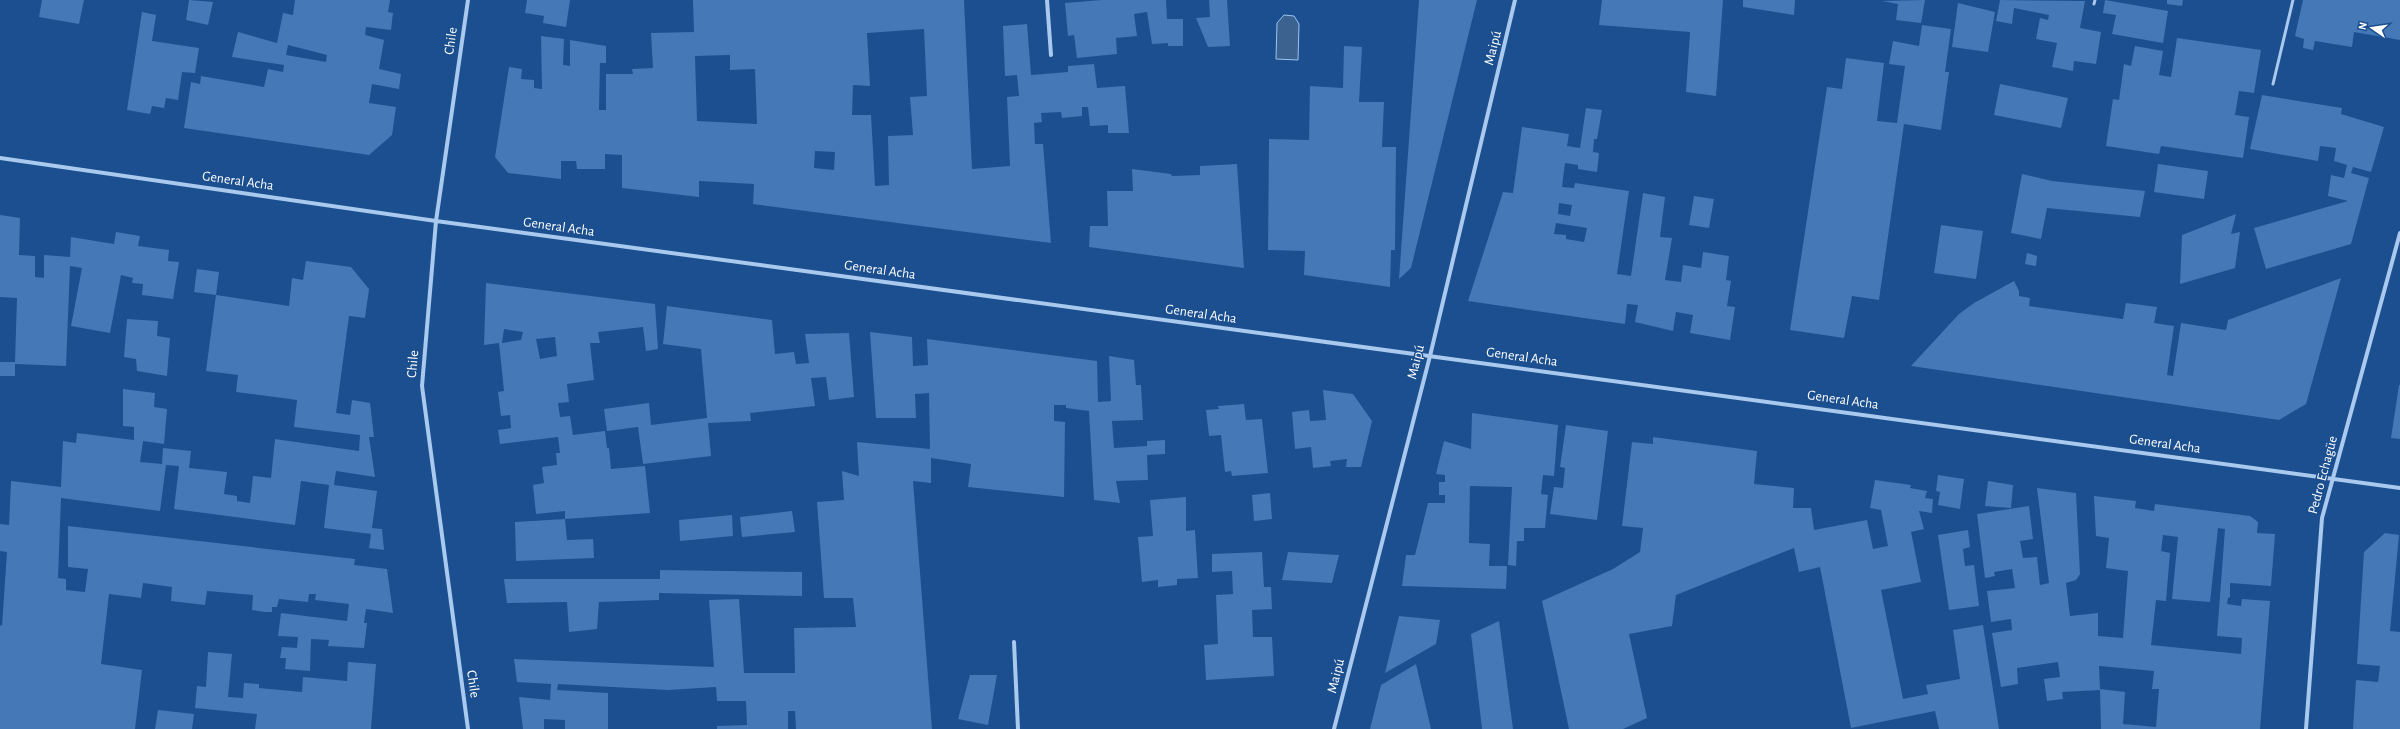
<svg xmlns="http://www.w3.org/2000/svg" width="2400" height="729" viewBox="0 0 2400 729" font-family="'Alegreya Sans',sans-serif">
<rect width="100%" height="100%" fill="#1b4f8f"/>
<path fill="#3c6290" stroke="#9cc4f0" d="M 1284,15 L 1294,16 L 1299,24 L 1298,60 L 1276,59 L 1277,23 Z"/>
<path fill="#4478b7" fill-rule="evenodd" d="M 42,0 L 84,0 L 79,24 L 39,17 Z
M 189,0 L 213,2 L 208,25 L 186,20 Z
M 295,0 L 390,0 L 388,12 L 393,13 L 391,30 L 366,27 L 365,35 L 384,40 L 379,69 L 401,74 L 399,89 L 372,84 L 369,103 L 396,107 L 392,135 L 369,155 L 184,128 L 191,82 L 200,84 L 201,76 L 264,87 L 268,69 L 283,72 L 284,65 L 232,57 L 238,32 L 277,43 L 283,13 L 293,15 ZM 288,45 L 327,55 L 326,62 L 286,55 Z
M 527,0 L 570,0 L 566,27 L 543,23 L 544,16 L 525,13 Z
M 693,0 L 964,0 L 972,169 L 1010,166 L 1007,97 L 1019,96 L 1017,75 L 1005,76 L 1003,26 L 1027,24 L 1031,75 L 1068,72 L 1068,66 L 1094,64 L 1097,88 L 1125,86 L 1129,133 L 1108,133 L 1108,125 L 1090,126 L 1088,107 L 1082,107 L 1082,116 L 1062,118 L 1061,112 L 1041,113 L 1042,122 L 1034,123 L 1035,144 L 1043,144 L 1051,243 L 753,204 L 754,184 L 699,181 L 699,197 L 622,188 L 622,155 L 605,154 L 605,169 L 577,169 L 576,161 L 561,161 L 561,179 L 508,173 L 495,157 L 509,67 L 522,69 L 521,79 L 534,80 L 534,88 L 542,89 L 541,36 L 564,39 L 563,65 L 570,66 L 570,40 L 606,46 L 606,63 L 600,63 L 599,110 L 606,110 L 606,74 L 633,74 L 632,69 L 653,68 L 651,33 L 694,32 ZM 924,29 L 927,96 L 910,97 L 913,135 L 888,136 L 889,185 L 875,186 L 871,115 L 852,115 L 853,85 L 870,86 L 867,33 ZM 730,55 L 730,70 L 755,69 L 757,124 L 697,121 L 695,56 ZM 815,151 L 835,152 L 834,170 L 814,168 Z
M 1102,0 L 1166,0 L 1167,19 L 1183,19 L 1183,46 L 1168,46 L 1168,43 L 1152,44 L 1147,12 L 1134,14 L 1137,36 L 1116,38 L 1117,54 L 1077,58 L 1074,35 L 1068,36 L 1065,3 Z
M 1209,0 L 1227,0 L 1230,46 L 1208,47 L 1196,18 L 1210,17 Z
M 1419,0 L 1477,0 L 1411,268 L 1399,279 Z
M 1602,0 L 1723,0 L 1716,96 L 1686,92 L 1690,32 L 1599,25 Z
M 1743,0 L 1795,0 L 1794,15 L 1743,7 Z
M 1925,0 L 1921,23 L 1896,20 L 1898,4 L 1882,1 Z
M 2000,0 L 2085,1 L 2080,28 L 2101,32 L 2096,64 L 2074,61 L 2073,71 L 2052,67 L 2057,43 L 2036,39 L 2040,18 L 2048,20 L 2049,15 L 2014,8 L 2012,24 L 1996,21 Z
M 2105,0 L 2168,11 L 2163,43 L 2112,34 L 2116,15 L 2103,13 Z
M 2167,0 L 2183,0 L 2182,6 L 2167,4 Z
M 2303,0 L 2400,0 L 2400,40 L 2354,32 L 2352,47 L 2315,41 L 2313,50 L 2303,48 L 2304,39 L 2295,36 Z
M 1958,3 L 1995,12 L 1988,52 L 1952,47 Z
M 142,12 L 156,15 L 152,41 L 199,48 L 195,73 L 182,72 L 178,100 L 166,98 L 164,108 L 152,106 L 150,114 L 127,110 Z
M 1922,25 L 1951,29 L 1945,72 L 1949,72 L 1941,130 L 1904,124 L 1879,300 L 1852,296 L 1844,338 L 1790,330 L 1827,87 L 1842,89 L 1846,58 L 1884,63 L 1877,121 L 1897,123 L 1905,66 L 1889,64 L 1893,41 L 1919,46 Z
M 2177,38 L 2261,50 L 2254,93 L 2239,91 L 2235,115 L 2249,117 L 2243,158 L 2161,146 L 2159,154 L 2106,146 L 2113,99 L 2119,100 L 2124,64 L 2131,66 L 2135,46 L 2163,51 L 2159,75 L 2171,77 Z
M 1344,46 L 1362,47 L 1359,102 L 1384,102 L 1382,147 L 1396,147 L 1395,250 L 1391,250 L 1390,287 L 1304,275 L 1305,251 L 1268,250 L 1269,139 L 1309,140 L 1310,86 L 1343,88 Z
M 2000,84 L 2068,98 L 2061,128 L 1994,115 Z
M 2262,95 L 2342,108 L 2341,114 L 2384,127 L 2371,172 L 2353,167 L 2351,173 L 2369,178 L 2351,244 L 2266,269 L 2254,228 L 2348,201 L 2328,196 L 2331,175 L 2344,178 L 2347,165 L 2334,161 L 2336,148 L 2320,146 L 2318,161 L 2250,149 Z
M 1586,108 L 1602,110 L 1597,139 L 1594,139 L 1593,152 L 1599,153 L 1597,172 L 1578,169 L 1578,165 L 1565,163 L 1562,187 L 1574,188 L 1575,183 L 1629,191 L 1617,274 L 1631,276 L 1643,193 L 1665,197 L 1660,237 L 1672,238 L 1665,280 L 1681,282 L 1683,265 L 1701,268 L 1703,252 L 1729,256 L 1726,280 L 1731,281 L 1727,306 L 1735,307 L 1730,340 L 1690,333 L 1693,315 L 1676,312 L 1673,331 L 1635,322 L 1638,305 L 1627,304 L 1625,324 L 1468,301 L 1503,192 L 1513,193 L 1522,127 L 1569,134 L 1567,146 L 1580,148 ZM 1559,203 L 1572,205 L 1570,216 L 1558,214 ZM 1556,223 L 1587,228 L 1584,242 L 1566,239 L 1566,235 L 1554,234 Z
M 1237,164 L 1244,268 L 1089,247 L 1090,226 L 1108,226 L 1107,191 L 1133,191 L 1132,169 L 1171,174 L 1172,176 L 1200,175 L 1200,166 Z
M 2158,164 L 2208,171 L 2204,199 L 2154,192 Z
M 2022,174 L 2052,181 L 2145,191 L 2140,217 L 2047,208 L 2041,239 L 2011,233 Z
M 1694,196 L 1714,199 L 1709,228 L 1689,225 Z
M 2236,214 L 2231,234 L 2240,232 L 2235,268 L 2180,284 L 2182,235 Z
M 0,215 L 20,218 L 19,255 L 35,256 L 35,277 L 44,278 L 44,255 L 70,257 L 71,237 L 114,244 L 116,232 L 140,236 L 138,246 L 169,250 L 168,261 L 179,262 L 173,299 L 142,295 L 143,284 L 132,283 L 133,278 L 121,275 L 110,333 L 71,326 L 82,268 L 70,266 L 66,366 L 15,364 L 15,376 L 0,376 L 0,362 L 15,362 L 17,298 L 0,297 Z
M 1941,225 L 1983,231 L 1976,279 L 1934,273 Z
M 2027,253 L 2037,256 L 2036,266 L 2025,264 Z
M 306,261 L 351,267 L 369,289 L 365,318 L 349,316 L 336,413 L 350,415 L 352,400 L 370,403 L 374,437 L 369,437 L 375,477 L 336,471 L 334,485 L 377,491 L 372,528 L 382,529 L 384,550 L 369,548 L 371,534 L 324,528 L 329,485 L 301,481 L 295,525 L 174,509 L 179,466 L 166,465 L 160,511 L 61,498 L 58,578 L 66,579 L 66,590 L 85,592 L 88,569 L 68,567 L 68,526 L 355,559 L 354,565 L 387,569 L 393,613 L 366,609 L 364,623 L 367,623 L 364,648 L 328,646 L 329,640 L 311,639 L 310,671 L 285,669 L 286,658 L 280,658 L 282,647 L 297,648 L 298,637 L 278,636 L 281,613 L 347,621 L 349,604 L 315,600 L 316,594 L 309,594 L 308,602 L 279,599 L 277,607 L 272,607 L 272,612 L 265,612 L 252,610 L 253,595 L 207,591 L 205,605 L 171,601 L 172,587 L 143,583 L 141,598 L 109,594 L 101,664 L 142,670 L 135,729 L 0,729 L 0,625 L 2,626 L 7,552 L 0,551 L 0,524 L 9,525 L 11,481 L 61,487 L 63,441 L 76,443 L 77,433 L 134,440 L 134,427 L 123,426 L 123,389 L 155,393 L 154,407 L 167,409 L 164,444 L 143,441 L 140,462 L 162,464 L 163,448 L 191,451 L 189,468 L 227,472 L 224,494 L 237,496 L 237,501 L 250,503 L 253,476 L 271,478 L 275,439 L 359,451 L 360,435 L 294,427 L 297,400 L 236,392 L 238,375 L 206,371 L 216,295 L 194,292 L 197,269 L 219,272 L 216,295 L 289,306 L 292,278 L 303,280 Z
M 2341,278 L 2306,404 L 2279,420 L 1911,366 L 1959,314 L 1974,303 L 2014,281 L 2019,291 L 2019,296 L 2030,298 L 2029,306 L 2123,319 L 2126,303 L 2157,307 L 2154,323 L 2174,326 L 2167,375 L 2173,376 L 2181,323 L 2226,330 L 2228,320 Z
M 486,283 L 655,304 L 658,349 L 646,351 L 643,327 L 598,332 L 600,343 L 590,343 L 594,380 L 567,384 L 569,402 L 558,403 L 560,417 L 570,416 L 573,435 L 605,431 L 607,448 L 609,448 L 611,469 L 645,466 L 650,513 L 565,519 L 565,511 L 536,514 L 533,485 L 544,483 L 542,467 L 557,465 L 556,453 L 560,453 L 558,437 L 500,444 L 498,430 L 511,428 L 510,415 L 501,416 L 498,392 L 504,391 L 499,343 L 484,345 ZM 504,329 L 523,332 L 521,340 L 502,343 ZM 555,337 L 557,356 L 540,359 L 536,339 Z
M 667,306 L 772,320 L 775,354 L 794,352 L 796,364 L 809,363 L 805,334 L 849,333 L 854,397 L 829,400 L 826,377 L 811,378 L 815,406 L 750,413 L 751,421 L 708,423 L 711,456 L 643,464 L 638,427 L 607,431 L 604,409 L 649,403 L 651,425 L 707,418 L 701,349 L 663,344 Z
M 127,319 L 158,321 L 157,336 L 170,338 L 167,376 L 137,371 L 136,359 L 124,357 Z
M 870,332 L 912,337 L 913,366 L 928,365 L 927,339 L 1097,361 L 1098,402 L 1111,401 L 1109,356 L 1134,360 L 1136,385 L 1141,385 L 1143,420 L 1112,421 L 1114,448 L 1147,446 L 1147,441 L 1165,440 L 1165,454 L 1147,455 L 1148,480 L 1116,481 L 1120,503 L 1094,500 L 1089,411 L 1066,408 L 1066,405 L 1054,405 L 1054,421 L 1065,422 L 1064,497 L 968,487 L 971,464 L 931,458 L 931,483 L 913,481 L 932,729 L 796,729 L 795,711 L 788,711 L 788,729 L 717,729 L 717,726 L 747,725 L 746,701 L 717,701 L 716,687 L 668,690 L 558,684 L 557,690 L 608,693 L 608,729 L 565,729 L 565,720 L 544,719 L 544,729 L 523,729 L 519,697 L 550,700 L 551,684 L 517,682 L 514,659 L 714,667 L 709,600 L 739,599 L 744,673 L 795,673 L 794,628 L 856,627 L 853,598 L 824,598 L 817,502 L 844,500 L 842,471 L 859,476 L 857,442 L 930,449 L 929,393 L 915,394 L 916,418 L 876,418 Z
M 2399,385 L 2400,385 L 2400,439 L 2391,438 Z
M 1323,390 L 1353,394 L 1372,421 L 1361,467 L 1346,467 L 1347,459 L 1330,461 L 1331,466 L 1313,468 L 1311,447 L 1295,449 L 1292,412 L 1309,410 L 1310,421 L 1326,420 Z
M 1244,404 L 1246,420 L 1262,419 L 1268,473 L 1232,476 L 1231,471 L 1225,472 L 1221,435 L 1209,436 L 1206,410 L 1219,409 L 1218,406 Z
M 1472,413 L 1558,425 L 1554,476 L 1543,475 L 1541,494 L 1548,495 L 1545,528 L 1524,528 L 1524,541 L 1517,541 L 1516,566 L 1508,565 L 1512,487 L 1470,486 L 1469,543 L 1490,544 L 1489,566 L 1507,566 L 1506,589 L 1402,586 L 1406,555 L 1415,555 L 1428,503 L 1445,503 L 1445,495 L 1439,495 L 1439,482 L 1445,482 L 1445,475 L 1436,474 L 1444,441 L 1471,449 Z
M 1566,425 L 1608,431 L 1597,520 L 1550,514 L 1554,487 L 1563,488 L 1565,468 L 1560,467 Z
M 1653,437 L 1757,451 L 1754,484 L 1794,488 L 1793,508 L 1811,508 L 1814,530 L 1867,520 L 1873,549 L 1888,546 L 1881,510 L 1870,508 L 1875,480 L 1911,485 L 1910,488 L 1927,491 L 1925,498 L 1933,499 L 1932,513 L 1919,511 L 1924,529 L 1911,532 L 1921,582 L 1881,590 L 1903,699 L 1928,694 L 1926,685 L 1960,679 L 1953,630 L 1983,625 L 1999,729 L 1939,729 L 1935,711 L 1851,728 L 1820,567 L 1799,572 L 1794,548 L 1676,595 L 1672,626 L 1629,634 L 1647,718 L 1623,729 L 1569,729 L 1542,601 L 1613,569 L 1640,552 L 1643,528 L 1622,526 L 1632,442 L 1653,444 Z
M 1938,475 L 1964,479 L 1960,509 L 1938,505 L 1940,492 L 1936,491 Z
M 1988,481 L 2013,485 L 2011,508 L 1985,506 Z
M 2037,488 L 2076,493 L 2080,574 L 2076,580 L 2066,583 L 2070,616 L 2098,613 L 2098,636 L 2123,638 L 2128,571 L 2106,568 L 2109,538 L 2096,536 L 2094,496 L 2136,501 L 2135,508 L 2154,511 L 2155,504 L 2250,516 L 2258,522 L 2257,533 L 2275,534 L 2271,586 L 2230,583 L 2230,597 L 2228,598 L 2227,604 L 2241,606 L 2242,599 L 2270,601 L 2260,729 L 2101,729 L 2100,690 L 2062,692 L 2063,699 L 2047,701 L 2044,679 L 2060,677 L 2058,662 L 2017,668 L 2018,684 L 2001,687 L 1992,633 L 2012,630 L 2011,619 L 1991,622 L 1987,591 L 2015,588 L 2012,569 L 1994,572 L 1995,576 L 1985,578 L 1977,514 L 2029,506 L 2033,539 L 2020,541 L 2023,558 L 2037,557 L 2040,585 L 2049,583 ZM 2218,528 L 2225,529 L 2217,636 L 2242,638 L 2241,654 L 2151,645 L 2156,600 L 2166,601 L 2170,553 L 2161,551 L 2163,535 L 2178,537 L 2172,599 L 2210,602 ZM 2099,666 L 2154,671 L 2152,689 L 2159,689 L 2156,727 L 2123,724 L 2125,692 L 2100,689 Z
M 1270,493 L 1272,519 L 1254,521 L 1252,495 Z
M 1186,497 L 1186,531 L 1195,530 L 1198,578 L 1177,579 L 1177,585 L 1158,587 L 1158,580 L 1142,582 L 1138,537 L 1153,536 L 1150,500 Z
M 792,511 L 795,532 L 742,537 L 740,517 Z
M 732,515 L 733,536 L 680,541 L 679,520 Z
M 565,519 L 567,540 L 593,539 L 594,558 L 516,561 L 515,522 Z
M 1968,530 L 1970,547 L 1963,549 L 1965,566 L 1974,565 L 1979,606 L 1949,610 L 1938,535 Z
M 2385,533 L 2399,535 L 2390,631 L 2400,632 L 2400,729 L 2353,729 L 2356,680 L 2378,682 L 2380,666 L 2357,664 L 2364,552 Z
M 1262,552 L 1264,587 L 1271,587 L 1272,609 L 1252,610 L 1253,637 L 1272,637 L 1274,676 L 1206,680 L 1204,645 L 1218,644 L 1216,595 L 1233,594 L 1232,571 L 1212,572 L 1212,554 Z
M 1288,552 L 1339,555 L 1332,583 L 1282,580 Z
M 660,570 L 802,572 L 802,596 L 659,593 L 659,600 L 599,602 L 597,629 L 569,632 L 567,602 L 507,603 L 504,579 L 660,579 Z
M 1399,616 L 1440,620 L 1436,644 L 1385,673 Z
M 1499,621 L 1513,729 L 1482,729 L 1471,634 Z
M 208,652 L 232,654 L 228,697 L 243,698 L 244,683 L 259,684 L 259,688 L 302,692 L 303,677 L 347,681 L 348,662 L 376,664 L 371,729 L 255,729 L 257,714 L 195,708 L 197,686 L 206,687 Z
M 1416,664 L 1431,729 L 1370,729 L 1381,685 Z
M 970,675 L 997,675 L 988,725 L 958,719 Z
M 158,710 L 194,714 L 192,729 L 155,729 Z"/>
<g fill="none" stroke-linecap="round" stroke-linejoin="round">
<path stroke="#a9c9ee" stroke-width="3" d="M 2094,4 L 2095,0
M 2273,84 L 2293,0"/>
<path stroke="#a9c9ee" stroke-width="4" d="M 1047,0 L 1051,55
M 0,158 L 436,221 L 2400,488
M 1014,642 L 1018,729
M 468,729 L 422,386 L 436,221 L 468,0
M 1334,729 L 1430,356 L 1515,0
M 2306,729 L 2322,518 L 2400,233"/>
</g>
<g text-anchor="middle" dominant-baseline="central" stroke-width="3" stroke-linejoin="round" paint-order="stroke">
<g font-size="14" fill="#fff" stroke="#1b4f8f">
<text transform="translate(451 41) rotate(-82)">Chile</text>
<text transform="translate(1493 48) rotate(-76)">Maipú</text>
<text transform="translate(238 181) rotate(8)">General Acha</text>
<text transform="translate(559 227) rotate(8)">General Acha</text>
<text transform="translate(880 270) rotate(8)">General Acha</text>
<text transform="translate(1201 314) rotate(8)">General Acha</text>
<text transform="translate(1522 357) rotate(8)">General Acha</text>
<text transform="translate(1416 362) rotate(-76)">Maipú</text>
<text transform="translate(413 364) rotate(-85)">Chile</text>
<text transform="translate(1843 400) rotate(8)">General Acha</text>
<text transform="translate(2165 444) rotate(8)">General Acha</text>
<text transform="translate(2323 475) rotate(-75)">Pedro Echagüe</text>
<text transform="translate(1336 676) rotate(-76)">Maipú</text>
<text transform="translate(473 684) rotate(82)">Chile</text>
</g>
</g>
<g transform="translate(2372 28) rotate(283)" stroke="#1b4f8f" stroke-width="3" paint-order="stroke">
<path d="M0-3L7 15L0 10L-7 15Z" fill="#ffffff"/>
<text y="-6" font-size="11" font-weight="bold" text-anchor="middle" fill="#ffffff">N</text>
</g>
</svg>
